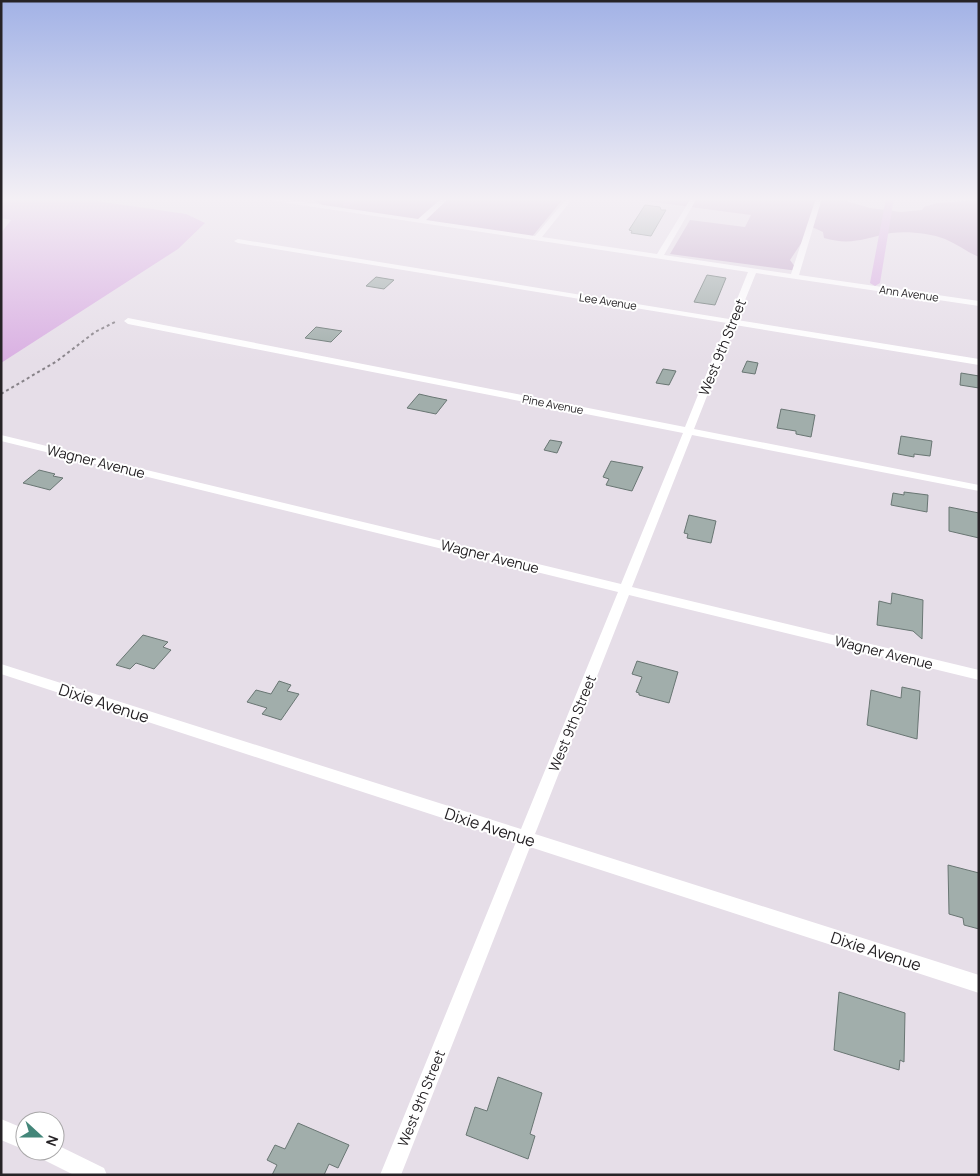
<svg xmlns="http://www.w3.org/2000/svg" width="980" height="1176" viewBox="0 0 980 1176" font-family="Manrope,sans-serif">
<rect width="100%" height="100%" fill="#e6dee8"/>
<path fill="#c7adcc" d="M 309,198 L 564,198 L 531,238 L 322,207 L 321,204 Z
M 623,198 L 836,198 L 870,208 L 901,212 L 922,210 L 924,207 L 937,203 L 967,201 L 969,198 L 979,198 L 979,257 C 967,252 957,244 945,239 C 930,233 907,231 891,233 C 865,238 851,246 824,238 L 823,232 L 812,227 L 790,260 L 798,271 L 670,254 L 690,220 L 745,227 L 751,215 Z"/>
<path fill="#d9afe2" d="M 1,198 L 76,198 L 186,214 L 205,223 L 178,249 L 1,363 L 1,233 L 11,220 L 1,218 Z"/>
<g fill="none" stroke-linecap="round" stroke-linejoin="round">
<path fill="#d9afe2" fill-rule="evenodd" d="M 349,198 L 358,198 L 349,206 L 343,206 L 343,202 Z
M 886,198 L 894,198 L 880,283 L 875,286 L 870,283 Z"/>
</g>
<path fill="#a1aeab" stroke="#697673" d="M 645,205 L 660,207 L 661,210 L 666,210 L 651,236 L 631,233 L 632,231 L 629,230 Z
M 707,275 L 726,278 L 715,305 L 694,302 Z
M 376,277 L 394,280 L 384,289 L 366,286 Z
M 316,327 L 342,331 L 331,342 L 305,338 Z
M 747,361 L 758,363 L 755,374 L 742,372 Z
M 663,369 L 676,371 L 669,385 L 656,383 Z
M 961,373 L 979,376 L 979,388 L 960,385 Z
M 419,394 L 432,397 L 447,400 L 436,414 L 407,408 Z
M 781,409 L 815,415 L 811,437 L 796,434 L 796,431 L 777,428 Z
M 901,436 L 932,441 L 930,456 L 914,454 L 914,457 L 898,454 Z
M 550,440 L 562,442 L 557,453 L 544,450 Z
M 611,461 L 643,467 L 632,491 L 606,485 L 609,479 L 603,477 Z
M 39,470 L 55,474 L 53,476 L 63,478 L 50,490 L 23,483 Z
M 904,492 L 928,495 L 927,512 L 891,505 L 893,493 L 904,495 Z
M 949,507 L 979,513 L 979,538 L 949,531 Z
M 689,515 L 716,521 L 711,543 L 687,538 L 688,534 L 684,533 Z
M 892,593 L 923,600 L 922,639 L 913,631 L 877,625 L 879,601 L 891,604 Z
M 143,635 L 168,642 L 163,647 L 171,650 L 154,669 L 136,663 L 130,669 L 116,665 Z
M 637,661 L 678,672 L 669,703 L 639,695 L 639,693 L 636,692 L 642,677 L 632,674 Z
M 279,681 L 291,685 L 287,691 L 299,694 L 281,720 L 262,714 L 267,708 L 247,702 L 256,690 L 271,694 Z
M 902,687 L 920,691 L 917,739 L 867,725 L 871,690 L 901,698 Z
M 948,865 L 979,873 L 979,929 L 964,925 L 963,918 L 949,914 Z
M 839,992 L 905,1013 L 904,1062 L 900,1060 L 899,1070 L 834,1050 Z
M 498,1077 L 542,1093 L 530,1134 L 535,1136 L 528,1159 L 466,1135 L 475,1107 L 487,1111 Z
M 298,1123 L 349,1145 L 338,1168 L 329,1164 L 324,1175 L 272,1175 L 277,1165 L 267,1160 L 275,1145 L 285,1149 Z"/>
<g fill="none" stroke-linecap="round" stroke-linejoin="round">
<path stroke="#878288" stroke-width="2" stroke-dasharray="3 3" stroke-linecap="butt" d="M 1,394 L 57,361 L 95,332 L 117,321"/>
<path fill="#fff" fill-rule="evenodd" d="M 115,198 L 128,198 C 125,200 118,200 115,198 Z"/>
<path fill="#fff" fill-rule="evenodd" d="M 276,198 L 418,219 L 442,198 L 449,198 L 426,220 L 535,236 L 567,198 L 573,198 L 542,237 L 657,254 L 691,198 L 697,198 L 664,255 L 791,274 L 816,198 L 822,198 L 799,275 L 979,301 L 979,306 L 756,273 L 737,320 L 979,359 L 979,365 L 735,325 L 694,429 L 979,485 L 979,491 L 692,435 L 632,587 L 979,670 L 979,680 L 629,595 L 535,834 L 979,975 L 979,993 L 530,847 L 401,1175 L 380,1175 L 516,842 L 1,674 L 1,664 L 521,829 L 618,592 L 1,441 L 1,435 L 621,584 L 683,433 L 128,324 L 124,321 L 128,318 L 685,427 L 727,323 L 238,243 L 234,241 L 238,239 L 729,319 L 748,272 L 274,201 L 273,200 Z
M 1,1119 L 25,1129 L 25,1150 L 1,1140 Z
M 55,1144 L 104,1168 L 107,1175 L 74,1175 L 40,1158 L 37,1151 L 55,1151 Z"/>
</g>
<linearGradient id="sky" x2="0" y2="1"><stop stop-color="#a2b2e6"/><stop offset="0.55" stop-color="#f4f0f5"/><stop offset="1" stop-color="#f4f0f5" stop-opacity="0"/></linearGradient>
<rect width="980" height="362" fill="url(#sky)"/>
<g text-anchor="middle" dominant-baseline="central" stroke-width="4" stroke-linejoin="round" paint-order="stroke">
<g font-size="11" fill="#262326" stroke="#fff">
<text transform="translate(909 293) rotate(8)">Ann Avenue</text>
<text transform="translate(608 301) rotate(9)">Lee Avenue</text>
<text transform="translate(553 404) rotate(11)">Pine Avenue</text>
</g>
<g font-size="14" fill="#262326" stroke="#fff">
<text transform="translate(722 347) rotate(-68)">West 9th Street</text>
<text transform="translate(96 461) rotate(14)">Wagner Avenue</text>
<text transform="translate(490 556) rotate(14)">Wagner Avenue</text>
<text transform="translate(884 652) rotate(14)">Wagner Avenue</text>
<text transform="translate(572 723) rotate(-68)">West 9th Street</text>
<text transform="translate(421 1098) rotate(-68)">West 9th Street</text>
</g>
<g font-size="16" fill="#262326" stroke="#fff">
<text transform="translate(104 703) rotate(18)">Dixie Avenue</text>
<text transform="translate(490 827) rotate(18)">Dixie Avenue</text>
<text transform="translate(876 951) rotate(18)">Dixie Avenue</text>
</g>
</g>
<rect width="980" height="1176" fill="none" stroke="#262326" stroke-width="5"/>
<g transform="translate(40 1136) rotate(111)"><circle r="24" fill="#ffffff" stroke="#a8a7a8"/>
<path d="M0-4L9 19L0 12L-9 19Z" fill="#438679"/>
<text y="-8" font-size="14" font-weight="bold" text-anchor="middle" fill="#262326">N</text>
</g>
</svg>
